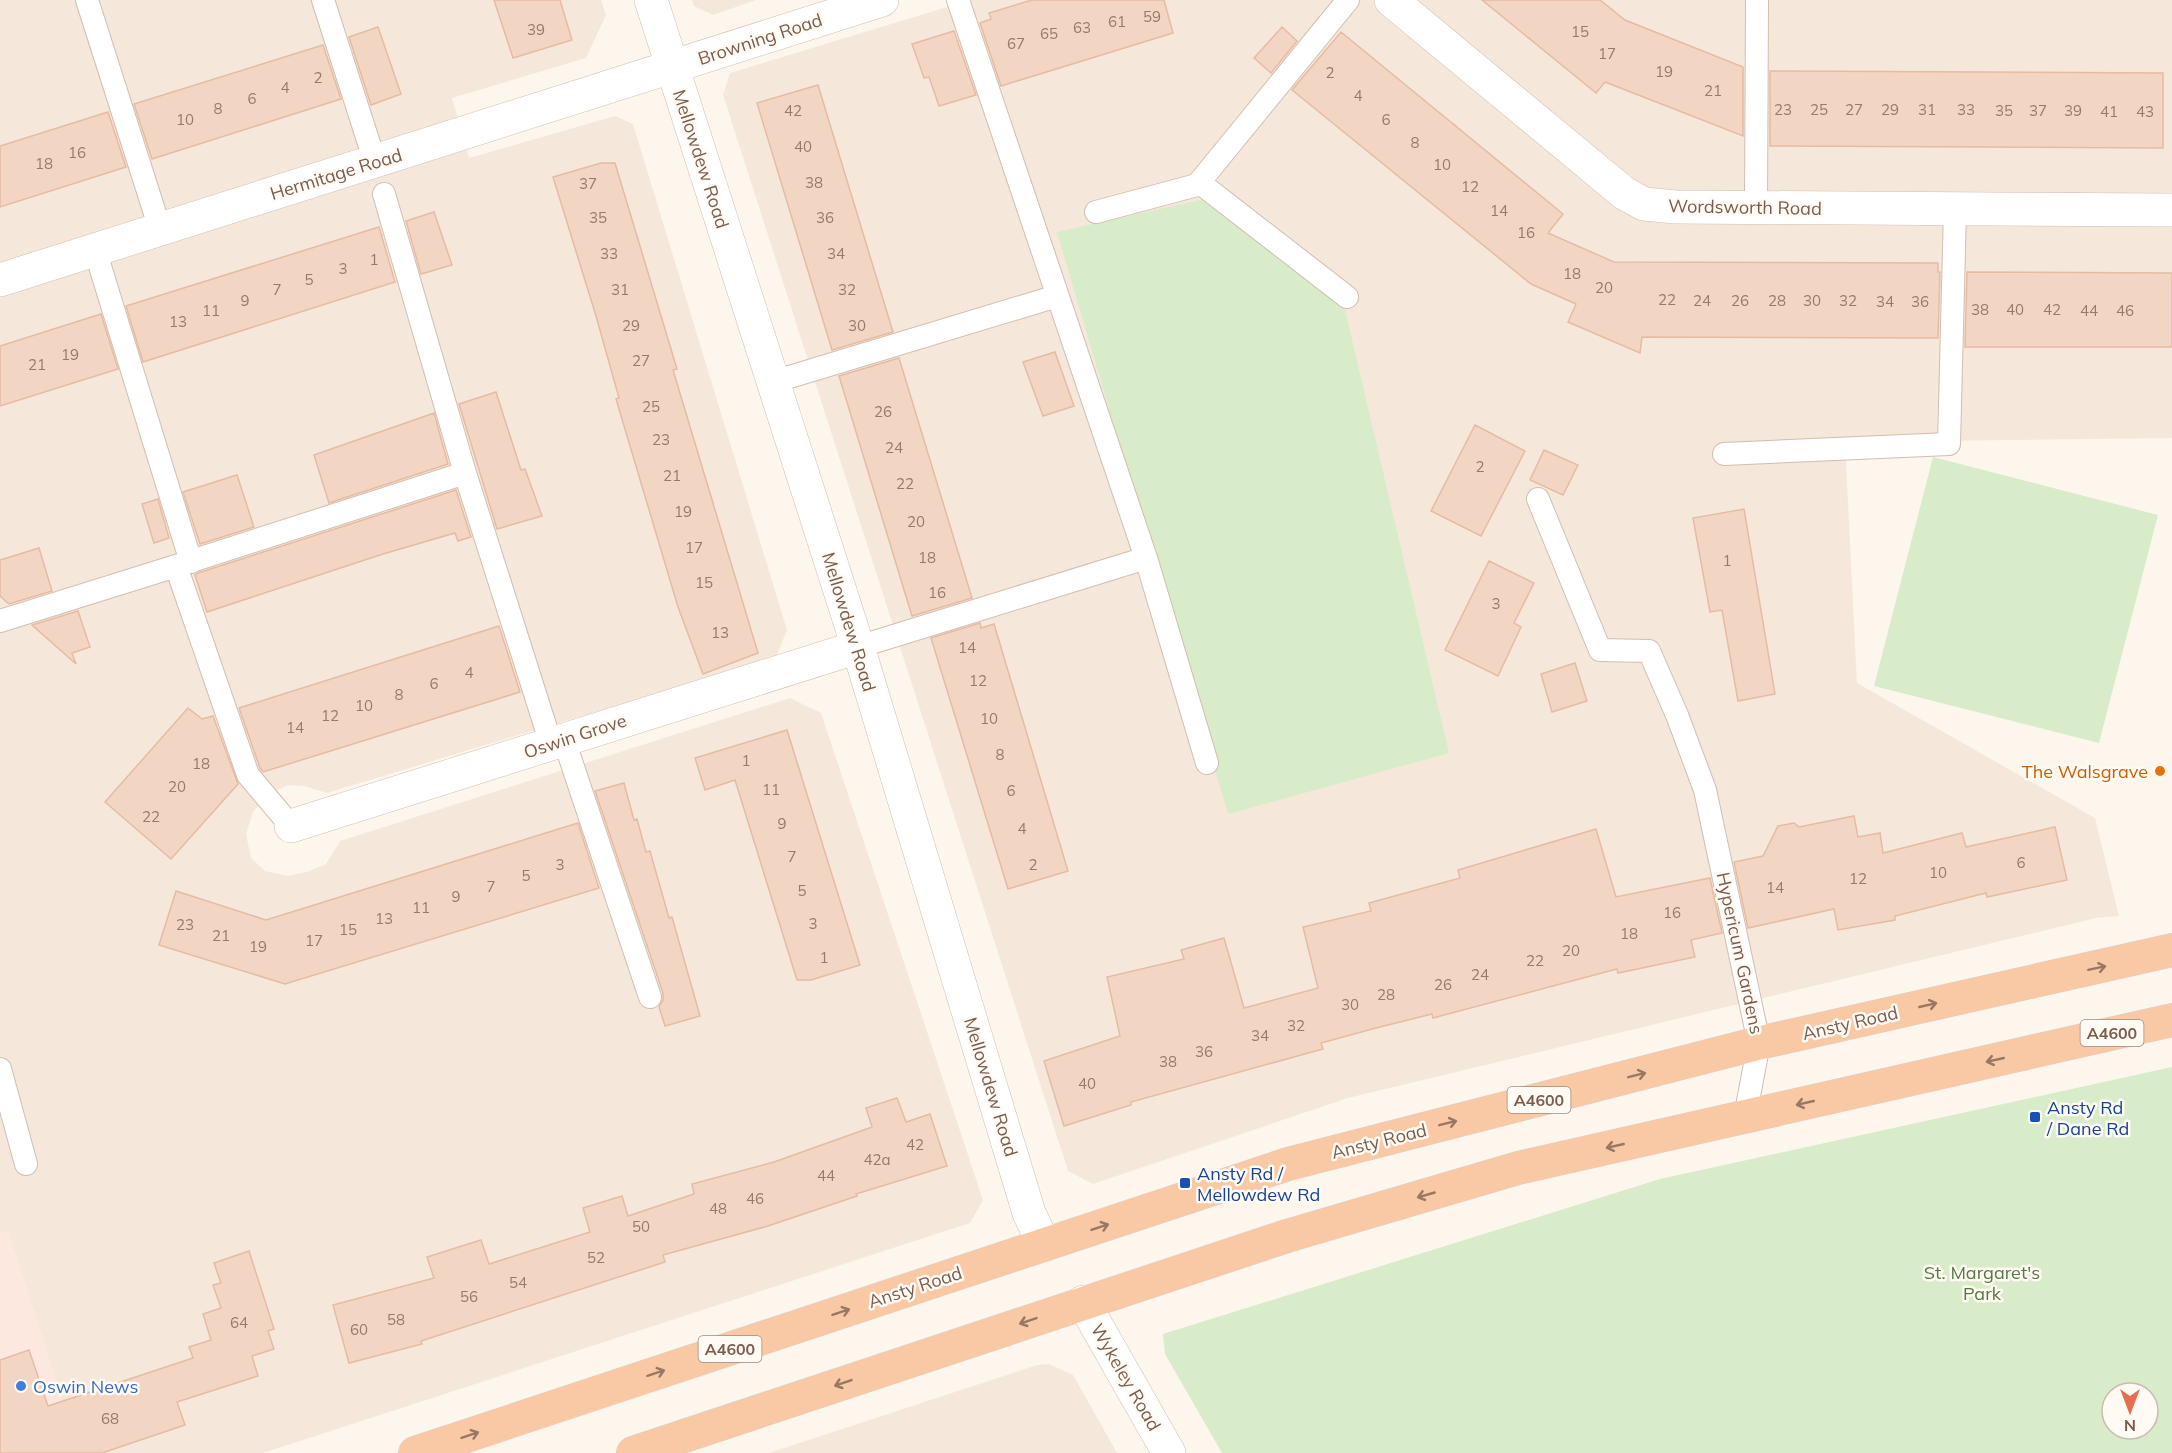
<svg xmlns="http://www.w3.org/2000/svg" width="2172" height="1453" viewBox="0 0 2172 1453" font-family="Mulish,sans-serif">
<rect width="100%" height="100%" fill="#fdf6ec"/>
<path fill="#f5e8da" d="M 0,0 L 601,0 L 606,15 L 586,58 L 452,98 L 469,158 L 615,116 L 633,124 L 787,630 L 776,657 L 327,793 L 304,786 L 288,785 L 268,795 L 253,812 L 246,834 L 251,858 L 265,871 L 287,876 L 307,872 L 326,864 L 340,841 L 790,698 L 821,713 L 983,1200 L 970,1223 L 263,1453 L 79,1453 L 8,1232 L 0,1234 Z
M 692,0 L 756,0 L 713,15 L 694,6 Z
M 970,0 L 2172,0 L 2172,438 L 1845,442 L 1857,683 L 2095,818 L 2119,916 L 2096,918 L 1348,1098 L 1093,1184 L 1068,1171 L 723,95 L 730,73 Z
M 1049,1364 L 1073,1375 L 1117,1453 L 769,1453 L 1037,1365 Z"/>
<path fill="#fde8e0" d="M 8,1232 L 79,1453 L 0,1453 L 0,1234 Z"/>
<path fill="#d8ecc9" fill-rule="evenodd" d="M 1227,194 L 1338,280 L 1449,753 L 1228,814 L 1057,232 Z
M 1933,457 L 2158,515 L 2099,743 L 1874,686 Z
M 2172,1067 L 2172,1453 L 1222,1453 L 1165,1354 L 1163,1334 L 1660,1179 ZM 2112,1393 L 2148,1393 L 2148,1429 L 2112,1429 Z"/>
<path fill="#f3d5c3" stroke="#e6bba3" stroke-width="1.5" d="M 494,0 L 560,0 L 572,40 L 513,58 Z
M 1032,0 L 1164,0 L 1173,33 L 1001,86 L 980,23 L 991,19 L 989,13 Z
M 1482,0 L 1600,0 L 1625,20 L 1743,67 L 1743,136 L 1605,82 L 1596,93 Z
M 378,27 L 401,94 L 371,105 L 349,37 Z
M 1282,27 L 1297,41 L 1271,73 L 1254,58 Z
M 954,31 L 976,95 L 939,106 L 929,77 L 924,78 L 912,44 Z
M 1341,32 L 1563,214 L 1548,233 L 1614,262 L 1938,263 L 1938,272 L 1940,272 L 1938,338 L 1642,337 L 1640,353 L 1568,322 L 1576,304 L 1531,284 L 1292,90 Z
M 323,45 L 341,99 L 152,159 L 134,104 Z
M 1770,71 L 2163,73 L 2163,148 L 1770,146 Z
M 818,85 L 893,332 L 832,350 L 757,103 Z
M 108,112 L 126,167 L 0,207 L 0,146 Z
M 601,163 L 615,163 L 677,369 L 673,370 L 758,653 L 703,674 L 678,607 L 616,399 L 619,398 L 596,316 L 553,177 Z
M 434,212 L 452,265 L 421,274 L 406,221 Z
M 379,227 L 395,282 L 143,362 L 126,306 Z
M 1967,272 L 2172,273 L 2172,347 L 1965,347 Z
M 101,314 L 118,369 L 0,406 L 0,346 Z
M 1055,352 L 1074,406 L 1043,416 L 1023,362 Z
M 899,358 L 972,598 L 912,616 L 839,376 Z
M 496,392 L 521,470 L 525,469 L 542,516 L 497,529 L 459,404 Z
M 434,413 L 448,464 L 329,503 L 314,455 Z
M 1475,425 L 1525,451 L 1481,536 L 1431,511 Z
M 1544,450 L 1578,465 L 1563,495 L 1530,480 Z
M 237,475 L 254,527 L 200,544 L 183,492 Z
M 456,490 L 471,537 L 458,541 L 455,533 L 383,554 L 207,612 L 195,575 L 198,573 Z
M 158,499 L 169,538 L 154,543 L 142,504 Z
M 1744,509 L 1775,694 L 1738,701 L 1722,610 L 1710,612 L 1693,518 Z
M 39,548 L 52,591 L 9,604 L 0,596 L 0,560 Z
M 1489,561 L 1534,583 L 1514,623 L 1521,627 L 1498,676 L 1445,650 Z
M 78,611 L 90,647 L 72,653 L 76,664 L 32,625 Z
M 980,623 L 981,628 L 994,624 L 1068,871 L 1008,889 L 931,638 Z
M 499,626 L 520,692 L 263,772 L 260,768 L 239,708 Z
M 1575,663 L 1587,701 L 1552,712 L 1541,674 Z
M 188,708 L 202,719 L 213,716 L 238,784 L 171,859 L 105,802 Z
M 787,730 L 860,965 L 811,980 L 797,980 L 735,780 L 705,790 L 695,758 Z
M 624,783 L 634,820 L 637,819 L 646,852 L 650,851 L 669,918 L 672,917 L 700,1016 L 665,1026 L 659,1007 L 663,1000 L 663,993 L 595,791 Z
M 1854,816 L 1858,837 L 1880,833 L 1883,853 L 1962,833 L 1966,847 L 2055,827 L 2067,880 L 1987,897 L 1986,893 L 1895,916 L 1895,920 L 1838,930 L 1834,909 L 1748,928 L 1734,862 L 1763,856 L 1778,826 L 1794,823 L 1799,827 Z
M 578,823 L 599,888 L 285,984 L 159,945 L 176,891 L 266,920 Z
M 1596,829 L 1616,897 L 1710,878 L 1722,933 L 1691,940 L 1695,957 L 1618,973 L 1617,969 L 1433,1018 L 1432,1014 L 1376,1028 L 1321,1043 L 1323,1049 L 1131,1102 L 1131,1105 L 1064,1126 L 1044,1061 L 1120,1036 L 1107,977 L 1184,959 L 1181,950 L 1224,938 L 1244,1008 L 1318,988 L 1303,927 L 1371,911 L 1369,903 L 1460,878 L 1458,870 Z
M 897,1098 L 906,1122 L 930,1114 L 947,1166 L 856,1194 L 857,1196 L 768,1226 L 663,1255 L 665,1262 L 421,1341 L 422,1344 L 349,1363 L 333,1305 L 434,1278 L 427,1257 L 481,1240 L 489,1264 L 590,1232 L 583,1208 L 622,1196 L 628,1216 L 694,1194 L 692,1184 L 774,1162 L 872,1127 L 866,1108 Z
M 249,1251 L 274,1329 L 268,1331 L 274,1349 L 252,1356 L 258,1376 L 177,1402 L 185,1425 L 102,1453 L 0,1453 L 0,1360 L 29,1350 L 48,1406 L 193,1358 L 189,1347 L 211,1340 L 203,1314 L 221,1308 L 213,1285 L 221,1283 L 214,1263 Z"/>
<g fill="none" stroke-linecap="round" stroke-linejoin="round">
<g stroke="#d1beb0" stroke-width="24">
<path id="service" d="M 87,0 L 160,229
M 323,0 L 375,162
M 958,0 L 1146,558
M 1200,183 L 1347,297
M 384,194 L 465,473
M 1756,208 L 1757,0
M 1096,212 L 1197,185 L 1348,0
M 95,250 L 191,562
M 773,382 L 1057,296
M 1724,454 L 1949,444 L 1955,210
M 1538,499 L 1600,650 L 1649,651 L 1677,715 L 1705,790 L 1759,1043 L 1745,1117
M 176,566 L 465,473 L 551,744
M 0,621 L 176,566 L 248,775 L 291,826
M 858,647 L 1146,558 L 1207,763
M 564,740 L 650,997
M 0,1069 L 26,1164"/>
</g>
<g stroke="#d1beb0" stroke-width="34">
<path id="minor" d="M 651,0 L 858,647 L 1029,1213 L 1044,1245
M 1391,0 L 1624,193 L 1644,204 L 1675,207 L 2172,210
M 0,280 L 882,0
M 291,826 L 858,647
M 1083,1302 L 1169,1453"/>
</g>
<g stroke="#dad1cd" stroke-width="34">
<path id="trunk" d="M 415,1453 L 1288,1164 L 1759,1043 L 2172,950
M 633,1453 L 1287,1236 L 1518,1168 L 2172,1020"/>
</g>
<use href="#service" stroke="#fff" stroke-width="22"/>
<use href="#minor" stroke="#fff" stroke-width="33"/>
<use href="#trunk" stroke="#f9c8a4" stroke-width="33"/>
</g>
<defs><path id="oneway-shaft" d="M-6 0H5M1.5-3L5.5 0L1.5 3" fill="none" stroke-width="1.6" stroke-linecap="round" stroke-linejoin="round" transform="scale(1.5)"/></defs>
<g stroke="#9a7763">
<use href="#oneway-shaft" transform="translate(2097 968) rotate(-12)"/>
<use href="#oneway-shaft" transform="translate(1928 1005) rotate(-13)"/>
<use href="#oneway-shaft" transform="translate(1995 1060) rotate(167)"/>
<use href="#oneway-shaft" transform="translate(1637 1075) rotate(-14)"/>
<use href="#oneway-shaft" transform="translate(1805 1103) rotate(167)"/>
<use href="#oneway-shaft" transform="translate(1448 1123) rotate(-14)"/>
<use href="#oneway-shaft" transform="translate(1615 1146) rotate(167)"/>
<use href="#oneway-shaft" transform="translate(1426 1195) rotate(164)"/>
<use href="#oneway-shaft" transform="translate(1100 1227) rotate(-18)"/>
<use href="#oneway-shaft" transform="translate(841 1312) rotate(-18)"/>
<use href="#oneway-shaft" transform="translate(1028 1321) rotate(161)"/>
<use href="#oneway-shaft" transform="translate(656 1373) rotate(-18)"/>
<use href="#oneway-shaft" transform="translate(843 1383) rotate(161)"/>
<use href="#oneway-shaft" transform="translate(470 1435) rotate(-18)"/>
</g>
<circle fill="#e8710a" stroke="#fffaf3" stroke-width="2" cx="2160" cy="771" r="6"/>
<g fill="#1a4fb4" stroke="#fffaf3" stroke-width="2">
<rect x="2029" y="1111" width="12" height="12" rx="3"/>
<rect x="1179" y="1177" width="12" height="12" rx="3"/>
</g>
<circle fill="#3f7fe0" stroke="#fffaf3" stroke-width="2" cx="21" cy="1386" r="6"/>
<g text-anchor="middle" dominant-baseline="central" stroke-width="5" stroke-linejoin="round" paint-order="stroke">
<g font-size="15" fill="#987a6a">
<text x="1152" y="16">59</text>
<text x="1117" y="21">61</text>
<text x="1082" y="27">63</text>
<text x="536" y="29">39</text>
<text x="1580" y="31">15</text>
<text x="1049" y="33">65</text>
<text x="1016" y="43">67</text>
<text x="1607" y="53">17</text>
<text x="1664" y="71">19</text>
<text x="1330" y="72">2</text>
<text x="318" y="77">2</text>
<text x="285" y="87">4</text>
<text x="1713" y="90">21</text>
<text x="1358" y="95">4</text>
<text x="252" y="98">6</text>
<text x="218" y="108">8</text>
<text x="1783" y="109">23</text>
<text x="1819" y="109">25</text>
<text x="1854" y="109">27</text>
<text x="1890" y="109">29</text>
<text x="1927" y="109">31</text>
<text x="1966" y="109">33</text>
<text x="793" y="110">42</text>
<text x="2004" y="110">35</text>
<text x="2038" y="110">37</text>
<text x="2073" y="110">39</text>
<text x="2109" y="111">41</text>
<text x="2145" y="111">43</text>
<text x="185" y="119">10</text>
<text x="1386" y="119">6</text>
<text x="1415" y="142">8</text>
<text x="803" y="146">40</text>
<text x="77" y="152">16</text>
<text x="44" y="163">18</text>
<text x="1442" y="164">10</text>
<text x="814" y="182">38</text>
<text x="588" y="183">37</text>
<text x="1470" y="186">12</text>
<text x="1499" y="210">14</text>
<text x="598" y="217">35</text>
<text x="825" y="217">36</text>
<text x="1526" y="232">16</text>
<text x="609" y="253">33</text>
<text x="836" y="253">34</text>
<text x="374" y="259">1</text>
<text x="343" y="268">3</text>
<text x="1572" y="273">18</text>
<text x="309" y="279">5</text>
<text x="1604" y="287">20</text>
<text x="277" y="289">7</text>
<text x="620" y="289">31</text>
<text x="847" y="289">32</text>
<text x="1667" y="299">22</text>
<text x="245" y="300">9</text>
<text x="1702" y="300">24</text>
<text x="1740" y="300">26</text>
<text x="1777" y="300">28</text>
<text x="1812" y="300">30</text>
<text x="1848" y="300">32</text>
<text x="1885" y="301">34</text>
<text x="1920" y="301">36</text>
<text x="1980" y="309">38</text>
<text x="2015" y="309">40</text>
<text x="2052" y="309">42</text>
<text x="211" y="310">11</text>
<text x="2089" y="310">44</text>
<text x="2125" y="310">46</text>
<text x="178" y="321">13</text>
<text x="631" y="325">29</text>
<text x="857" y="325">30</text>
<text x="70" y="354">19</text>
<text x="641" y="360">27</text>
<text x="37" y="364">21</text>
<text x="651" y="406">25</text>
<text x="883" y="411">26</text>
<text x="661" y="439">23</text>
<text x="894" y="447">24</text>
<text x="1480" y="466">2</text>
<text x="672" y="475">21</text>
<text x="905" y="483">22</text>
<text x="683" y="511">19</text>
<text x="916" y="521">20</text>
<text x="694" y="547">17</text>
<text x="927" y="557">18</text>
<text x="1727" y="560">1</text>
<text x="704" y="582">15</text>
<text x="937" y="592">16</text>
<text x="1496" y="603">3</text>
<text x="720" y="632">13</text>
<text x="967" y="647">14</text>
<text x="469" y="672">4</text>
<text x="978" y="680">12</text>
<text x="434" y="683">6</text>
<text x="399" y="694">8</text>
<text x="364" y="705">10</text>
<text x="330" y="715">12</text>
<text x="989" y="718">10</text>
<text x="295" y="727">14</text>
<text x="1000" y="754">8</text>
<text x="746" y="760">1</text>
<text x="201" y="763">18</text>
<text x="177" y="786">20</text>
<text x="771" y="789">11</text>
<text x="1011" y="790">6</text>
<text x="151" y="816">22</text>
<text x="782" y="823">9</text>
<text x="1022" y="828">4</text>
<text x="792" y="856">7</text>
<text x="2021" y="862">6</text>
<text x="560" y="864">3</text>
<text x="1033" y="864">2</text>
<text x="1938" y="872">10</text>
<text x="526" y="875">5</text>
<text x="1858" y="878">12</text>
<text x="491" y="886">7</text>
<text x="1775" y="887">14</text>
<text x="802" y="890">5</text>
<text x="456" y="896">9</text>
<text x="421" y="907">11</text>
<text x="1672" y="912">16</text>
<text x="384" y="918">13</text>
<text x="813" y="923">3</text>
<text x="185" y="924">23</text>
<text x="348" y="929">15</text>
<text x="1629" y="933">18</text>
<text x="221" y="935">21</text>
<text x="314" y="940">17</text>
<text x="258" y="946">19</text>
<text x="1571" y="950">20</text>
<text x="824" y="957">1</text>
<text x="1535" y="960">22</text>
<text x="1480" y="974">24</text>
<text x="1443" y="984">26</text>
<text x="1386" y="994">28</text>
<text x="1350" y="1004">30</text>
<text x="1296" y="1025">32</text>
<text x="1260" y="1035">34</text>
<text x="1204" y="1051">36</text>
<text x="1168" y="1061">38</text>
<text x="1087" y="1083">40</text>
<text x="915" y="1144">42</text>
<text x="877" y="1159">42a</text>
<text x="826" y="1175">44</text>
<text x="755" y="1198">46</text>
<text x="718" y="1208">48</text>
<text x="641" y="1226">50</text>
<text x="596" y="1257">52</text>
<text x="518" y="1282">54</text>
<text x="469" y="1296">56</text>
<text x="396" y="1319">58</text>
<text x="239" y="1322">64</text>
<text x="359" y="1329">60</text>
<text x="110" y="1418">68</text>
</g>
<g fill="#fffaf3" stroke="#a28b7f" stroke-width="1.5">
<rect x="2080.5" y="1020" width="63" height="26" rx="4.5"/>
<rect x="1507.5" y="1087" width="63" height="26" rx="4.5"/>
<rect x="698.5" y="1336" width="63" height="26" rx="4.5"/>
</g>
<g font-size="16" font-weight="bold" fill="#7a5c4d">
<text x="2112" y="1033">A4600</text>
<text x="1539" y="1100">A4600</text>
<text x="730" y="1349">A4600</text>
</g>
<g font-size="18" fill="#7a5c4d" stroke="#fffaf3">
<text transform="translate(760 39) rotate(-18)">Browning Road</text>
<text transform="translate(701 159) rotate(72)">Mellowdew Road</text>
<text transform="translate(336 174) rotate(-17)">Hermitage Road</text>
<text transform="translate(1745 207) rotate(1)">Wordsworth Road</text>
<text transform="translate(849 622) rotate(73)">Mellowdew Road</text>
<text transform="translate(575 736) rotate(-18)">Oswin Grove</text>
<text transform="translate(1740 953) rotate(78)">Hypericum Gardens</text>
<text transform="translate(1850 1023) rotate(-13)">Ansty Road</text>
<text transform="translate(991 1087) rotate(73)">Mellowdew Road</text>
<text transform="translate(1379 1141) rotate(-14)">Ansty Road</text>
<text transform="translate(915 1287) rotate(-18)">Ansty Road</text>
<text transform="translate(1126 1377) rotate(60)">Wykeley Road</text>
</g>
<g font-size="18" fill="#c56008" stroke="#fffaf3" text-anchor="end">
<text x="2148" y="771">The Walsgrave</text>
</g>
<g font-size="18" fill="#164399" stroke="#fffaf3" text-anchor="start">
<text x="2047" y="1107">Ansty Rd<tspan x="2047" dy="21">/ Dane Rd</tspan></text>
<text x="1197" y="1173">Ansty Rd /<tspan x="1197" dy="21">Mellowdew Rd</tspan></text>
</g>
<g font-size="18" fill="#537a41" stroke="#fffaf3">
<text x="1982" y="1272">St. Margaret's<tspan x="1982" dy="21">Park</tspan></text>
</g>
<g font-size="18" fill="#366cbe" stroke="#fffaf3" text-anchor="start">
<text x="33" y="1386">Oswin News</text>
</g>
</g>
<g transform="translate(2130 1411) rotate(180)"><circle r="28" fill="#fffaf3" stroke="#cabbb1" stroke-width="1.5"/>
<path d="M0-4.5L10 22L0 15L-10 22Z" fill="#e76f51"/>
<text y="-9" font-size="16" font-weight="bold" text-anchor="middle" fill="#7a5c4d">N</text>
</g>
</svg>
